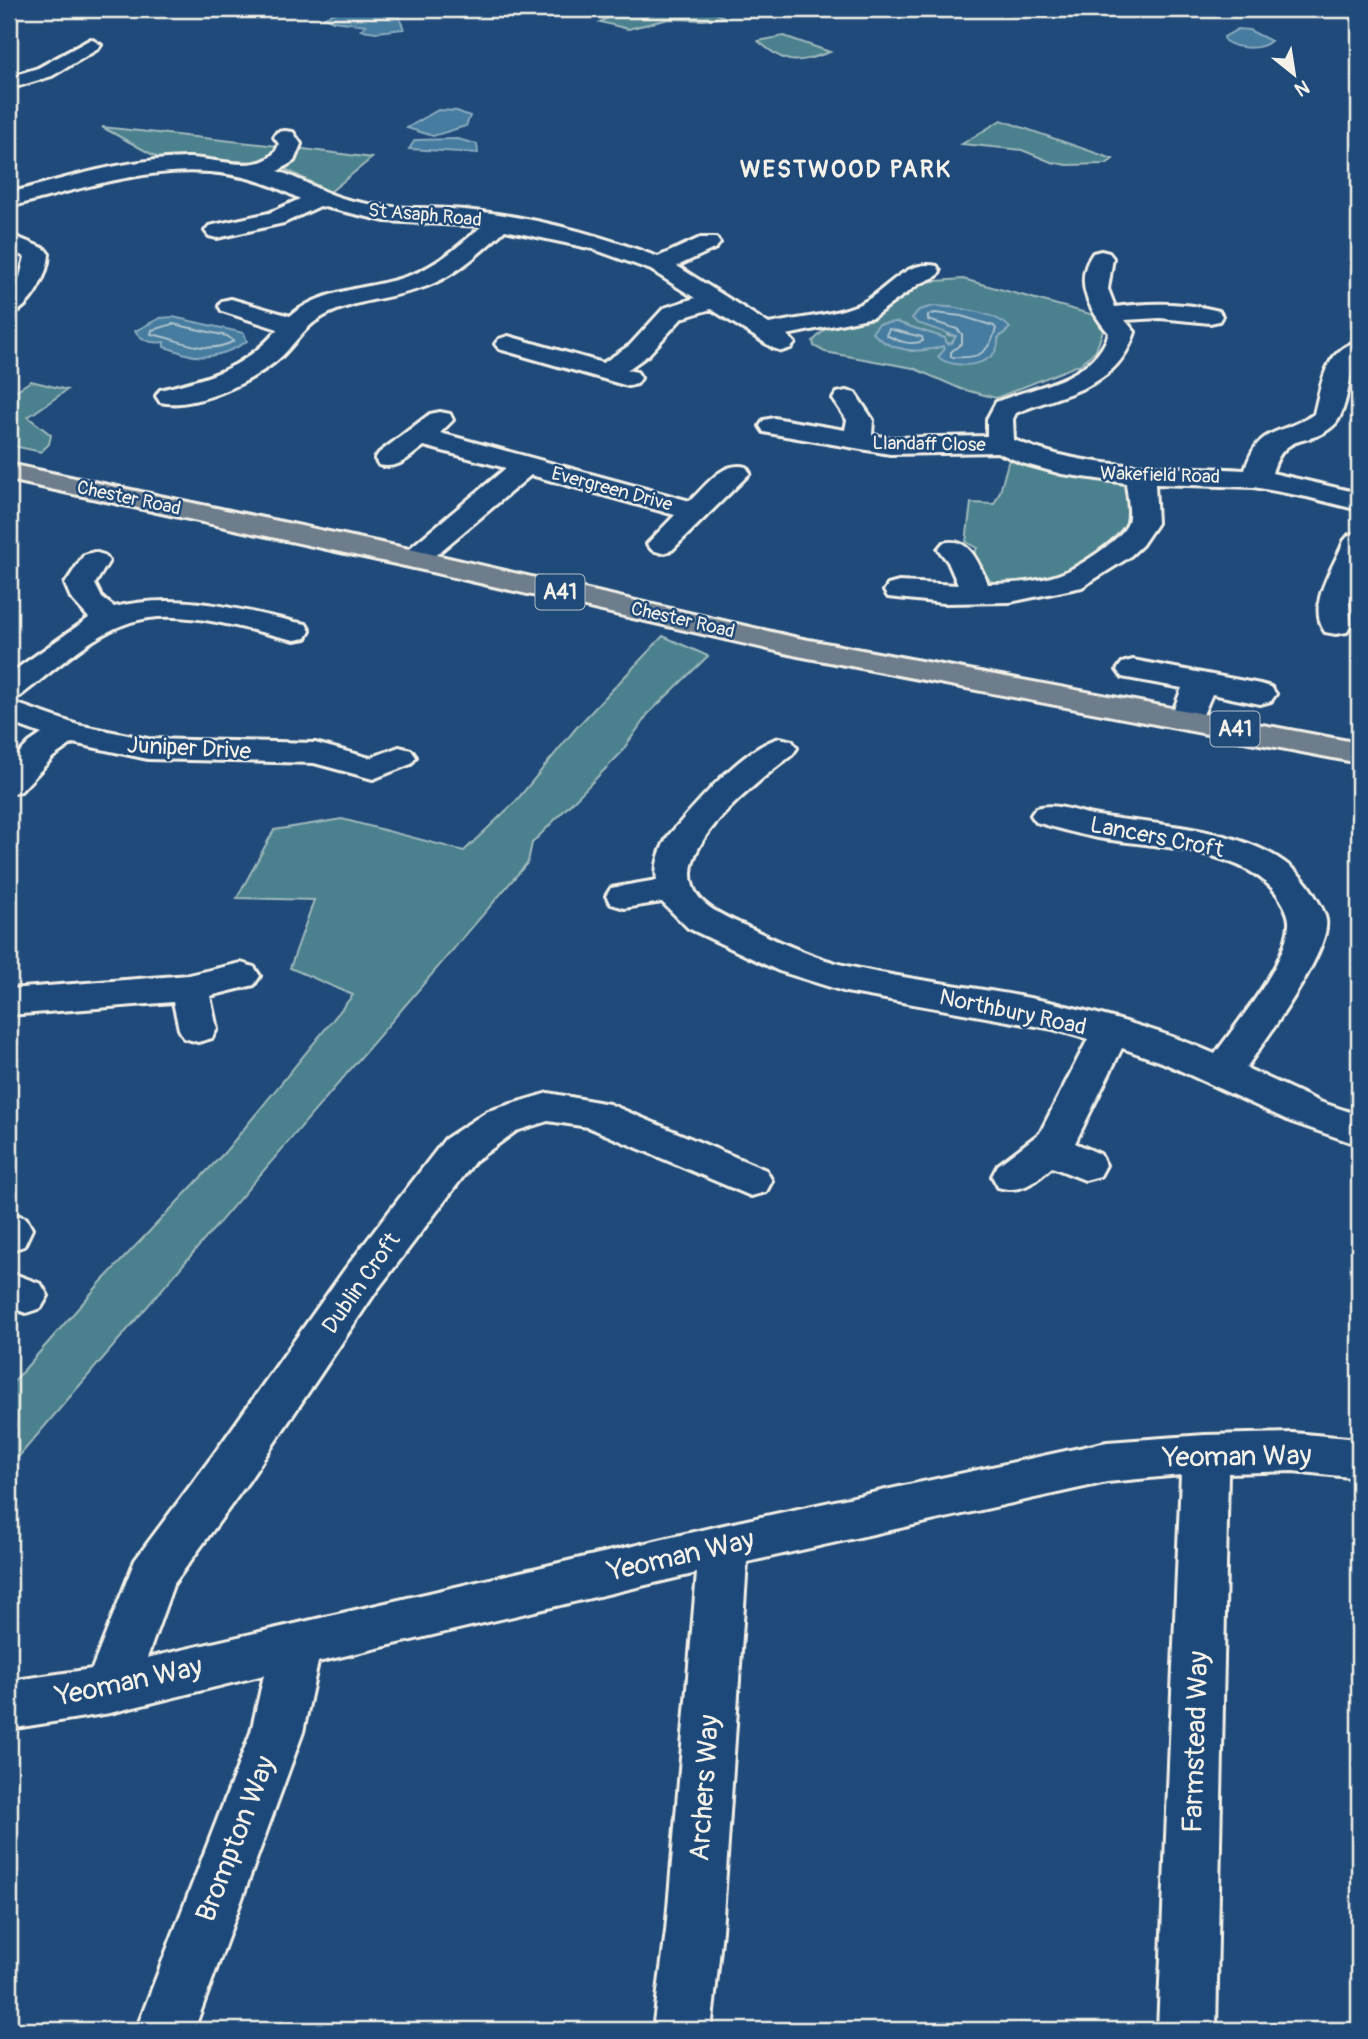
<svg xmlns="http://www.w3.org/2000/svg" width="1368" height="2039" viewBox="0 0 1368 2039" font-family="Pangolin,sans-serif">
<rect width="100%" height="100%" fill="#1f4a7a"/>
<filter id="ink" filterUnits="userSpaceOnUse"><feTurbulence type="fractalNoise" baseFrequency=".0143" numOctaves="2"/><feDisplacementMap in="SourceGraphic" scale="14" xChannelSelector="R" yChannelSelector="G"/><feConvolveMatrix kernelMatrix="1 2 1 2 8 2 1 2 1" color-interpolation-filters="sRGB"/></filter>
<g filter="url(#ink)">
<path fill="#4c818e" stroke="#a0b9bb" stroke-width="2" fill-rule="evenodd" d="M 623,9 L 705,9 L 725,17 L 704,20 L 669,19 L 628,29 L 600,22 Z
M 784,36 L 830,52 C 795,64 788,66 758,41 Z
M 1001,120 L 1113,159 L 1106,164 L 1067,165 L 1051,162 L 1022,150 L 962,144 Z
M 102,127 L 278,146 L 270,159 L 257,165 L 196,158 L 162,160 Z
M 296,148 L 372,158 L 330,192 L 281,167 Z
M 963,279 L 1094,315 L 1103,331 L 1096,350 L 1081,364 L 996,398 L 961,389 L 913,368 L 825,352 L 814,346 L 813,341 L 828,326 L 872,317 L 907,296 L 922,282 ZM 950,307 L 996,319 L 1007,331 L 998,338 L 945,349 L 943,346 L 911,351 L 885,343 L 896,322 L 945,338 L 947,344 L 952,343 L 956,336 L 947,335 Z
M 31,381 L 67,390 L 28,417 L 51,435 L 49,444 L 41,452 L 9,445 L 9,395 Z
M 1009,459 C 1049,474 1084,482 1126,480 C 1134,505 1129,526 1112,546 C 1095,565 1031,590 1006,586 C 1001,585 995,583 990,581 L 974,555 L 977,548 L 966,542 L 971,503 L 994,504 L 1000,492 Z
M 663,636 L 708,656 L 648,714 L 620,754 L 532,843 L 528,862 L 9,1468 L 9,1387 L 102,1281 L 225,1152 L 353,995 L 290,968 L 314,900 L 237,898 L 274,830 L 342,819 L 464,851 L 516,801 L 577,727 Z"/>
<path fill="#447ba0" stroke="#8aaabd" stroke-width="2" d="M 346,9 L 399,17 L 404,29 L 377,32 L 361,30 L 366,25 L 333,21 L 324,17 Z
M 1238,29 L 1249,30 L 1271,41 C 1259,51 1237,49 1225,41 L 1224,37 Z
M 438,110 L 457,111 L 470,116 L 466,126 L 433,136 L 407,128 Z
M 457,139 L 477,144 L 478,153 L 409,149 L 415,140 Z
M 934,306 C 955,307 996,312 1010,328 L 998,338 C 1001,367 955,371 938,357 L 945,349 L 943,346 C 919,354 890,352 872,332 L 879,324 L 896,322 L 945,338 L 947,344 L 952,343 L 956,336 L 917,323 L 912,318 L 919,310 Z
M 173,317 L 244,333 L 247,341 C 232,352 206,361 186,354 C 178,352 173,349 164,347 L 164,342 C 152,344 142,341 135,331 L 160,318 Z"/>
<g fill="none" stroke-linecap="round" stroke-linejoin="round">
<path stroke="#aec2cb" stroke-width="2" d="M 935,313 L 961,316 L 994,326 L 996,329 C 988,355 978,359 951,357 L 951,352 L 962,343 L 962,334 L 957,329 L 928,320 L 928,315 Z
M 173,324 L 227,336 L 234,341 C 204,357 181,339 151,334 L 152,330 Z
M 889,329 L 922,337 L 923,341 C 910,346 898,341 886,335 Z"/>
<g stroke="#f4f1e8" stroke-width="6">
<path id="minor" d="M 91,39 L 101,45 L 98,49 L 52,76 L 9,89 L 9,77 L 38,68 Z
M 285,131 L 293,132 L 301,144 L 294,161 L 278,171 C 304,180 325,195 353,201 C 390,210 427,207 465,210 C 530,216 597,234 658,257 L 700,238 L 716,238 L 720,243 L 716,248 L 677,266 L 769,324 C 797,318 829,316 855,306 C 883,297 903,258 937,266 L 940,271 L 937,276 L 919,284 L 873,317 L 787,335 L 795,343 L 791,348 L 782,351 L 773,348 L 711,309 L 682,318 L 648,355 L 627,370 L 637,372 L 641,378 L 637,384 L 628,386 L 499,349 L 495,344 L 499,339 L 508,336 L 603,363 L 630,345 L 664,308 L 695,298 L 651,270 L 593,249 L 505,230 C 483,250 460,272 432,284 C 397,299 358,298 324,316 C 306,325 296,342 282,356 C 256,380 195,410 160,402 L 156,396 L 160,390 C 209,378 244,369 278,329 L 222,311 L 219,306 L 222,301 L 231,299 L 290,316 C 324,287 371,290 411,275 C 438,265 460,245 482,226 L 385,221 L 320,206 L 284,223 L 217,238 L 209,236 L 205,231 L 209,226 L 269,213 L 300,199 C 203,145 108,182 9,207 L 9,193 C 67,178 126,159 187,158 C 215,157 267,179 279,144 L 274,137 L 277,132 Z
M 9,234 L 45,249 L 49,254 C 48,275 30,310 9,315 L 9,292 L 20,277 L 25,257 L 9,250 Z
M 1101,251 L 1109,253 L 1113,258 L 1108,289 L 1115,307 C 1150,302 1184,302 1219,311 L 1222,316 L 1219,321 L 1210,323 L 1160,318 L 1125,320 L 1135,332 C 1116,390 1065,392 1016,413 L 1013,419 L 1014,440 C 1090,472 1165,465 1245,470 C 1259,424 1280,437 1314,414 C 1322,384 1324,350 1359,341 L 1359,361 L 1353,365 C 1350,379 1345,413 1336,423 C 1310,450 1286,427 1272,473 L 1359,493 L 1359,510 L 1307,497 L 1254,487 L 1155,484 L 1157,523 L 1142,545 L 1128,558 L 1082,587 L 1010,602 L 944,603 L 888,597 L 884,591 L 888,585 L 899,582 L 958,585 L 948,562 L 938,549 L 943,543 C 970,536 978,563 988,584 C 1011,584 1041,582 1063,573 C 1080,566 1118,542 1127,525 C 1132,515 1127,494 1126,483 L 1062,474 L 1022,463 L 997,452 L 890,454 L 774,434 L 764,432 L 760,426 L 764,420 L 774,418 L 845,430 L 847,420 L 833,399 L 837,393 L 846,391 L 855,393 L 873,420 L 872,435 L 890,438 L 987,436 L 987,419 L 996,402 C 1037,385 1093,381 1109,333 C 1089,310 1073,281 1093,253 Z
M 440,412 L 450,414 L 453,420 L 440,433 L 690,501 C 706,486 722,461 746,467 L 750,473 L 672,550 L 662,553 L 652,550 L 647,544 L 675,515 L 531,475 L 424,565 L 414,568 L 404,565 L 399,559 L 404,553 L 506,468 L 424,446 C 409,457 398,470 379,465 L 375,459 L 379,453 L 430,414 Z
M 1359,532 L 1359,574 L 1349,604 L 1351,625 L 1347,632 L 1336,634 L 1325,632 C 1306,603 1334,568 1344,541 L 1349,535 Z
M 94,552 L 104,555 L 109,561 L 95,584 L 102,598 L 114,607 C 177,592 234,608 295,622 L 306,624 L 310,631 L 306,638 L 295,640 C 247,630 179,606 131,622 C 90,635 55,670 20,696 L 9,699 L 9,674 L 89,618 L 71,598 L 65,584 L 84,555 Z
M 1133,660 L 1260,684 L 1271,687 L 1276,694 L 1271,701 L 1260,704 L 1212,694 L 1198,726 L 1186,729 L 1174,726 L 1170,719 L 1182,688 L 1122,677 L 1117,670 L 1122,663 Z
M 9,701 L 78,725 L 148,739 L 315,743 L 370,758 L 399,747 L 411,750 L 416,757 L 411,764 L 373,779 L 314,763 L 148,759 L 73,743 L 53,757 L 21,791 L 9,794 L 9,764 L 29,743 L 42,734 L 9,722 Z
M 780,738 L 792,741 L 797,748 L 792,755 C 761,779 692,832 691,873 C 690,906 727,917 752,929 C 784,944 816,959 851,967 C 918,982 987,988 1054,1003 C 1108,1016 1164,1031 1215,1054 C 1239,1020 1285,967 1289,925 C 1290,916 1285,907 1281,900 C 1249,847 1152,847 1098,838 C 1077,834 1056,828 1036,822 L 1031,815 L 1036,808 C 1057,802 1077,813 1098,816 C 1166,827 1271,827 1312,891 C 1317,900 1324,909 1326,920 C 1331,951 1265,1040 1246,1068 L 1320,1102 L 1359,1115 L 1359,1145 L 1292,1122 L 1164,1063 L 1122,1048 L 1075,1143 L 1100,1154 L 1106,1165 L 1100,1176 L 1085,1180 L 1052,1167 C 1034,1182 1022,1194 998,1187 L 992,1176 L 998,1165 L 1040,1133 L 1088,1039 L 1053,1029 L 846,992 L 779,971 L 688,928 L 662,902 L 624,908 L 611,904 L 606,896 L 611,888 L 657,880 C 654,866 661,847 669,835 C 695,806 741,748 780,738 Z
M 241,963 L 254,967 L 260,976 L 254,985 L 210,996 L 217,1029 L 212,1038 L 198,1042 L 184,1038 L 179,1029 L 173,1002 L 9,1015 L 9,989 L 189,975 Z
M 548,1093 L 609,1104 L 766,1170 L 772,1181 L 766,1192 L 751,1196 L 588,1127 L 548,1121 L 516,1131 L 475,1161 L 375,1293 L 248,1482 L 173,1585 L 147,1658 L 724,1525 L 1107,1442 L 1205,1435 L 1293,1433 L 1359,1439 L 1359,1478 L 1293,1471 L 1228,1473 L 1216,2030 L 1158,2030 L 1181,1475 L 1107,1482 L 747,1562 L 722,1931 L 711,2030 L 653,2030 L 666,1931 L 697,1573 L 318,1662 L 303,1732 L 194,2030 L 136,2030 L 251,1732 L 264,1675 L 110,1713 L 9,1729 L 9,1681 L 92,1669 L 135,1560 L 214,1454 L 345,1269 L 445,1139 L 488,1111 Z
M 11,1213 L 26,1218 L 32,1229 L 24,1246 L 9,1251 L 9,1214 Z
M 9,1272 L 41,1284 L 48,1296 L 41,1308 L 26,1313 L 9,1307 Z"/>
</g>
<g stroke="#f4f1e8" stroke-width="6">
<path id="major" d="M 9,464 L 414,550 L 798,638 L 1359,743 L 1359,763 L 798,656 L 414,568 L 9,480 Z"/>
</g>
<use href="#minor" fill="#1f4a7a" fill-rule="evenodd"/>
<use href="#major" fill="#6d7d8c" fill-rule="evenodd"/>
</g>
</g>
<g text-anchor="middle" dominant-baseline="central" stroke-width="5" stroke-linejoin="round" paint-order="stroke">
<g font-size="19" fill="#f4f1e8" stroke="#1f4a7a">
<text transform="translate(425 215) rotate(5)">St Asaph Road</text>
<text transform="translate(929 444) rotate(1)">Llandaff Close</text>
<text transform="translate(1160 475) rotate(2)">Wakefield Road</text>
<text transform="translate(612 489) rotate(15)">Evergreen Drive</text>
<text transform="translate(129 498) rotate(12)">Chester Road</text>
<text transform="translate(683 620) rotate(13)">Chester Road</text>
</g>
<g fill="#1f4a7a" stroke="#b4bfc7" stroke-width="2">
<rect x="535.5" y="574.5" width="49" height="35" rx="5"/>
<rect x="1210.5" y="711.5" width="49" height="35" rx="5"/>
</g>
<g font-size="21" font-weight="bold" fill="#f4f1e8">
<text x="560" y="592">A41</text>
<text x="1235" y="729">A41</text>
</g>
<g font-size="23" fill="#f4f1e8" stroke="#1f4a7a">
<text transform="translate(189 748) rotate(3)">Juniper Drive</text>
<text transform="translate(1157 837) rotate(11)">Lancers Croft</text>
<text transform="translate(1013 1012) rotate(12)">Northbury Road</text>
<text transform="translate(361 1283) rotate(-55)">Dublin Croft</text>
</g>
<g font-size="24" font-weight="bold" letter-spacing="2" fill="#f4f1e8" stroke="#1f4a7a">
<text x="846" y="169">WESTWOOD PARK</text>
</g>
<g font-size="28" fill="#f4f1e8" stroke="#1f4a7a">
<text transform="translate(1237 1457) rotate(-1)">Yeoman Way</text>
<text transform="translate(681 1556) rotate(-13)">Yeoman Way</text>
<text transform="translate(129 1682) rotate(-12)">Yeoman Way</text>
<text transform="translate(1196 1742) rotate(-88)">Farmstead Way</text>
<text transform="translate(705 1788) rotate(-86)">Archers Way</text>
<text transform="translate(236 1839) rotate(-69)">Brompton Way</text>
</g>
</g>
<rect width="1368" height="2039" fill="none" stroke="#1f4a7a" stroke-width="35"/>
<rect x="18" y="18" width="1333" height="2004" fill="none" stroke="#f4f1e8" stroke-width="2.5" filter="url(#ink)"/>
<g transform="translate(1294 74) rotate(150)" stroke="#1f4a7a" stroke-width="5" paint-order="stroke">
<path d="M0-5L12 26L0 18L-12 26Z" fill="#f4f1e8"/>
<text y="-10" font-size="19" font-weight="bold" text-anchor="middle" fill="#f4f1e8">N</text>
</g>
</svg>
